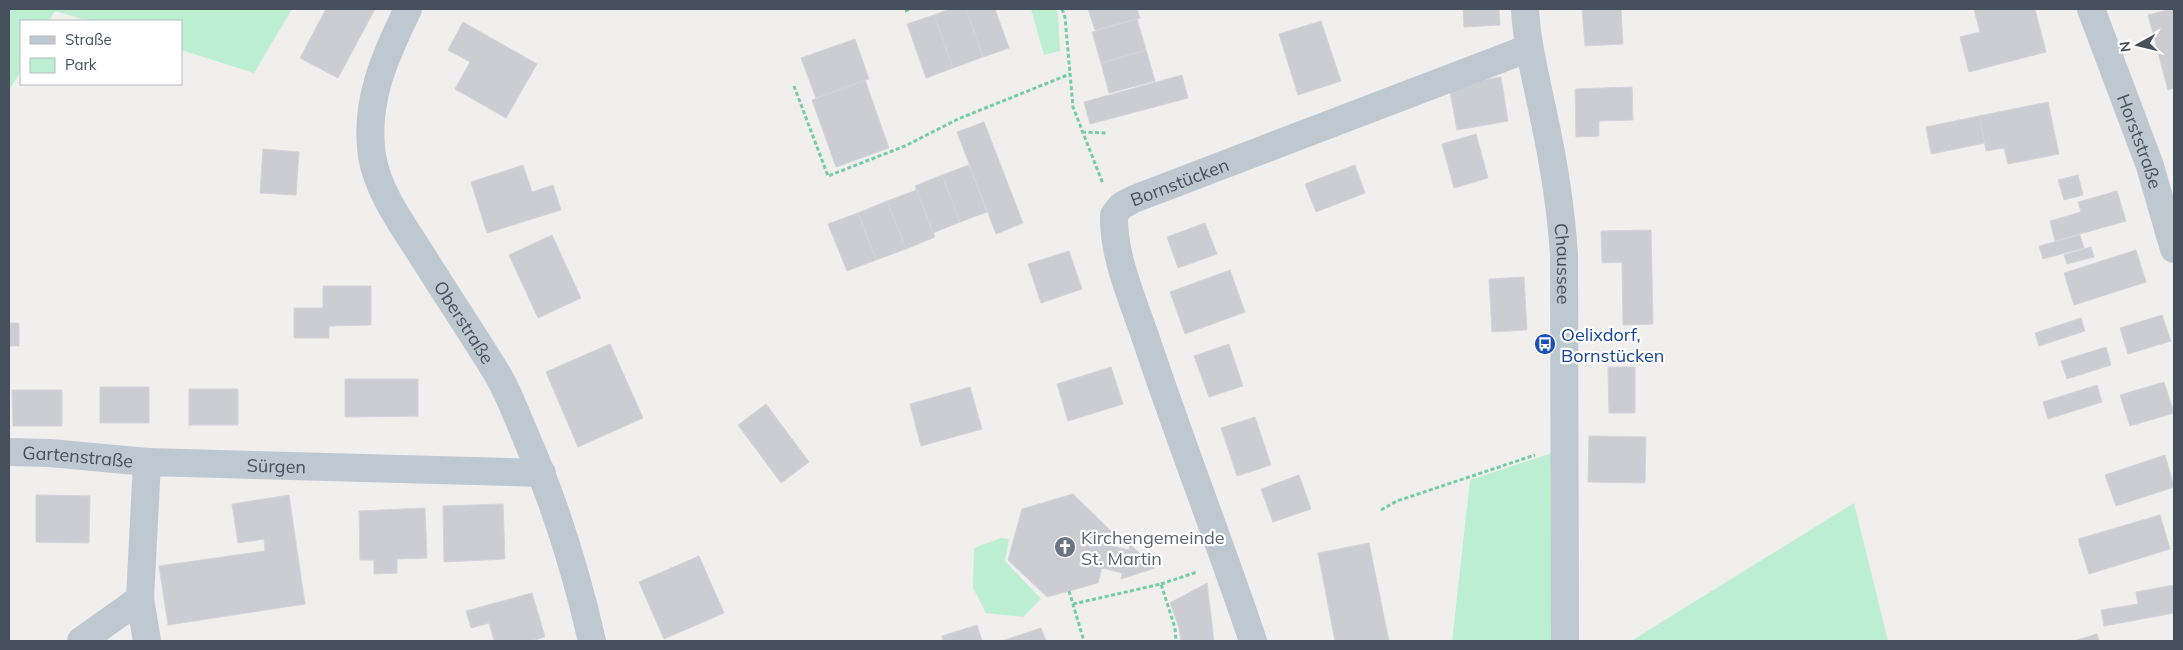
<svg xmlns="http://www.w3.org/2000/svg" width="2183" height="650" viewBox="0 0 2183 650" font-family="Mulish,sans-serif">
<rect width="100%" height="100%" fill="#f1eeee"/>
<path fill="#bcefd2" d="M 9,9 L 292,9 L 254,73 L 181,50 L 181,21 L 89,21 L 55,11 L 49,21 L 21,21 L 21,70 L 10,89 Z
M 1031,9 L 1056,9 L 1058,15 L 1060,51 L 1044,55 Z
M 1552,453 L 1554,641 L 1452,641 L 1470,480 Z
M 1854,503 L 1888,641 L 1631,641 Z
M 1001,538 L 1009,539 L 1005,561 L 1041,599 L 1023,617 L 986,613 L 973,588 L 974,548 Z"/>
<path fill="#cbcdd3" stroke="#d2d4da" d="M 326,9 L 375,9 L 338,78 L 300,58 Z
M 950,9 L 966,9 L 983,57 L 953,68 L 934,15 Z
M 966,9 L 995,9 L 1009,48 L 983,57 Z
M 1088,9 L 1137,9 L 1140,18 L 1095,30 Z
M 1463,9 L 1499,9 L 1500,25 L 1464,27 Z
M 1582,9 L 1621,9 L 1623,44 L 1585,46 Z
M 1974,9 L 2035,9 L 2046,52 L 1969,72 L 1960,37 L 1980,32 Z
M 2171,9 L 2174,9 L 2174,88 L 2168,90 L 2148,15 Z
M 934,15 L 953,68 L 926,78 L 907,24 Z
M 1137,19 L 1146,50 L 1101,63 L 1092,32 Z
M 1321,21 L 1341,81 L 1298,95 L 1279,34 Z
M 463,22 L 537,64 L 506,118 L 455,89 L 470,62 L 448,50 Z
M 855,39 L 869,79 L 816,98 L 801,58 Z
M 1146,50 L 1155,81 L 1109,93 L 1101,63 Z
M 1182,75 L 1188,98 L 1090,124 L 1084,102 Z
M 1501,77 L 1508,121 L 1457,130 L 1449,86 Z
M 865,80 L 889,148 L 836,167 L 812,100 Z
M 1632,87 L 1633,120 L 1599,121 L 1599,136 L 1576,137 L 1575,89 Z
M 2048,102 L 2059,154 L 2008,164 L 2004,148 L 1986,151 L 1979,116 Z
M 1979,116 L 1985,143 L 1931,154 L 1926,127 Z
M 984,122 L 1023,223 L 996,234 L 957,132 Z
M 1476,134 L 1488,178 L 1454,188 L 1442,144 Z
M 263,149 L 299,152 L 296,195 L 260,193 Z
M 523,165 L 532,192 L 553,185 L 561,210 L 487,233 L 471,182 Z
M 969,165 L 987,212 L 960,222 L 942,175 Z
M 1355,165 L 1365,193 L 1316,212 L 1305,184 Z
M 942,175 L 960,222 L 933,233 L 915,186 Z
M 2078,175 L 2083,195 L 2064,200 L 2058,180 Z
M 917,190 L 935,237 L 906,249 L 887,201 Z
M 2117,191 L 2126,221 L 2055,241 L 2050,221 L 2081,212 L 2078,202 Z
M 887,201 L 906,249 L 876,260 L 858,213 Z
M 858,213 L 876,260 L 847,271 L 828,224 Z
M 1205,223 L 1217,254 L 1178,268 L 1167,237 Z
M 1651,230 L 1653,324 L 1623,325 L 1622,262 L 1602,263 L 1601,231 Z
M 552,235 L 581,298 L 538,318 L 509,255 Z
M 2080,235 L 2084,248 L 2043,259 L 2039,246 Z
M 2091,247 L 2094,257 L 2067,264 L 2064,255 Z
M 2136,250 L 2146,282 L 2074,305 L 2064,273 Z
M 1069,251 L 1082,289 L 1041,303 L 1028,264 Z
M 1230,270 L 1245,312 L 1185,334 L 1170,292 Z
M 1524,277 L 1527,330 L 1492,332 L 1489,279 Z
M 323,286 L 371,286 L 371,325 L 329,326 L 329,338 L 294,338 L 294,308 L 323,308 Z
M 2162,315 L 2171,341 L 2128,354 L 2120,328 Z
M 2081,318 L 2085,331 L 2039,346 L 2035,333 Z
M 9,323 L 19,323 L 19,346 L 9,346 Z
M 610,344 L 643,418 L 578,447 L 546,372 Z
M 1229,344 L 1243,386 L 1209,397 L 1194,356 Z
M 2106,347 L 2111,365 L 2067,379 L 2061,361 Z
M 1111,367 L 1123,404 L 1068,421 L 1057,384 Z
M 1608,367 L 1635,367 L 1635,413 L 1609,413 Z
M 345,379 L 418,379 L 418,416 L 345,417 Z
M 2164,382 L 2174,413 L 2130,426 L 2120,395 Z
M 2097,385 L 2102,402 L 2048,419 L 2043,402 Z
M 100,387 L 149,387 L 149,423 L 100,423 Z
M 970,387 L 982,429 L 921,446 L 910,404 Z
M 189,389 L 238,389 L 238,425 L 189,425 Z
M 12,390 L 62,390 L 62,426 L 13,426 Z
M 766,404 L 809,462 L 781,483 L 738,425 Z
M 1255,417 L 1271,465 L 1237,476 L 1221,428 Z
M 1589,436 L 1646,437 L 1645,483 L 1588,482 Z
M 2165,455 L 2174,487 L 2116,506 L 2105,475 Z
M 1299,475 L 1311,509 L 1273,522 L 1261,489 Z
M 1073,494 L 1111,531 L 1108,545 L 1129,550 L 1130,544 L 1155,568 L 1121,579 L 1122,573 L 1102,568 L 1098,583 L 1047,597 L 1008,560 L 1022,509 Z
M 36,495 L 90,496 L 89,543 L 36,542 Z
M 289,495 L 305,604 L 168,625 L 159,566 L 265,551 L 264,539 L 238,543 L 232,504 Z
M 503,504 L 505,559 L 444,562 L 443,506 Z
M 425,508 L 427,558 L 397,559 L 397,573 L 374,574 L 374,560 L 360,560 L 359,511 Z
M 2160,515 L 2170,549 L 2089,574 L 2078,539 Z
M 1369,543 L 1389,641 L 1335,641 L 1318,553 Z
M 699,556 L 724,613 L 664,639 L 639,582 Z
M 1207,583 L 1214,641 L 1181,641 L 1179,628 L 1170,603 Z
M 2174,585 L 2174,613 L 2104,626 L 2101,610 L 2138,604 L 2136,592 Z
M 532,593 L 545,637 L 530,641 L 494,641 L 489,623 L 471,628 L 466,611 Z
M 977,625 L 982,641 L 943,641 L 942,636 Z
M 1041,628 L 1046,641 L 1002,641 Z
M 2097,634 L 2099,641 L 2074,641 Z"/>
<g fill="none" stroke-linecap="round" stroke-linejoin="round">
<path stroke="#74cda5" stroke-width="3" stroke-dasharray="4 2.5" stroke-linecap="butt" d="M 1062,9 L 1065,17 L 1073,107 L 1103,184
M 905,11 L 910,9
M 794,86 L 828,176 L 905,146 L 958,119 L 1070,74
M 1082,132 L 1107,133
M 1381,510 L 1397,501 L 1535,455
M 1161,584 L 1197,572
M 1069,591 L 1084,641
M 1073,604 L 1161,584 L 1175,628 L 1176,641"/>
<g stroke="#bec8d0" stroke-width="28">
<path id="s1" d="M 408,9 C 385,56 364,102 372,156 C 378,192 402,224 421,254 C 446,294 473,334 498,375 C 509,394 517,416 526,437 C 555,503 576,571 592,641"/>
<path id="s2" d="M 1525,9 C 1527,46 1537,82 1544,118 C 1554,164 1561,209 1564,255 L 1565,641"/>
<path id="s3" d="M 2091,9 L 2150,166 L 2174,249"/>
<path id="s4" d="M 9,452 L 50,453 L 147,462"/>
<path d="M 140,599 L 147,641"/>
<path id="s5" d="M 81,641 L 140,599 L 147,462 L 542,473"/>
<path id="s6" d="M 1253,641 C 1219,540 1180,441 1146,339 C 1133,300 1113,257 1114,215 L 1121,206 L 1134,199 L 1529,48"/>
</g>
</g>
<defs>
<g id="bus-disc" transform="scale(1.125)"><circle r="9.5" fill="#1a4fb4" stroke="#fff"/><path d="M-5-6H5V4H4V6H2V4H-2V6H-4V4H-5ZM-3.5-4V0h7V-4ZM-3.5 1.2v1.5H-2V1.2ZM2 1.2v1.5H3.5V1.2Z" fill="#fff"/></g>
<g id="church-disc" transform="scale(1.125)"><circle r="9.5" fill="#6b7280" stroke="#fff"/><path d="M-1.2-6h2.4v3.5h3.3v2.4h-3.3V6h-2.4V-.1h-3.3v-2.4h3.3Z" fill="#fff"/></g>
</defs>
<g fill-rule="evenodd">
<use href="#bus-disc" x="1545" y="344"/>
<use href="#church-disc" x="1065" y="547"/>
</g>
<g text-anchor="middle" dominant-baseline="central" stroke-width="4.5" stroke-linejoin="round" paint-order="stroke">
<g font-size="18" fill="#46505c" stroke="#fff">
<text stroke="none"><textPath href="#s3" startOffset="141">Horststraße</textPath></text>
<text stroke="none"><textPath href="#s6" startOffset="524">Bornstücken</textPath></text>
<text stroke="none"><textPath href="#s2" startOffset="258">Chaussee</textPath></text>
<text stroke="none"><textPath href="#s1" startOffset="345">Oberstraße</textPath></text>
<text stroke="none"><textPath href="#s4" startOffset="69">Gartenstraße</textPath></text>
<text stroke="none"><textPath href="#s5" startOffset="339">Sürgen</textPath></text>
</g>
<g font-size="18" fill="#164399" stroke="#fff" text-anchor="start">
<text x="1561" y="334">Oelixdorf,<tspan x="1561" dy="21">Bornstücken</tspan></text>
</g>
<g font-size="18" fill="#5b616d" stroke="#fff" text-anchor="start">
<text x="1081" y="537">Kirchengemeinde<tspan x="1081" dy="21">St. Martin</tspan></text>
</g>
</g>
<rect width="2183" height="650" fill="none" stroke="#46505c" stroke-width="20"/>
<rect x="20" y="20" width="162" height="65" fill="#ffffff" stroke="#b5b9be"/>
<rect x="30" y="36" width="25" height="8" fill="#bec8d0" stroke="#b5b9be"/>
<text x="65" y="45" font-size="15" fill="#46505c">Straße</text>
<rect x="30" y="58" width="25" height="15" fill="#bcefd2" stroke="#b5b9be"/>
<text x="65" y="70" font-size="15" fill="#46505c">Park</text>
<g transform="translate(2138 45) rotate(262)" stroke="#ffffff" stroke-width="4" paint-order="stroke">
<path d="M0-4L9 19L0 12L-9 19Z" fill="#46505c"/>
<text y="-8" font-size="14" font-weight="bold" text-anchor="middle" fill="#46505c">N</text>
</g>
</svg>
